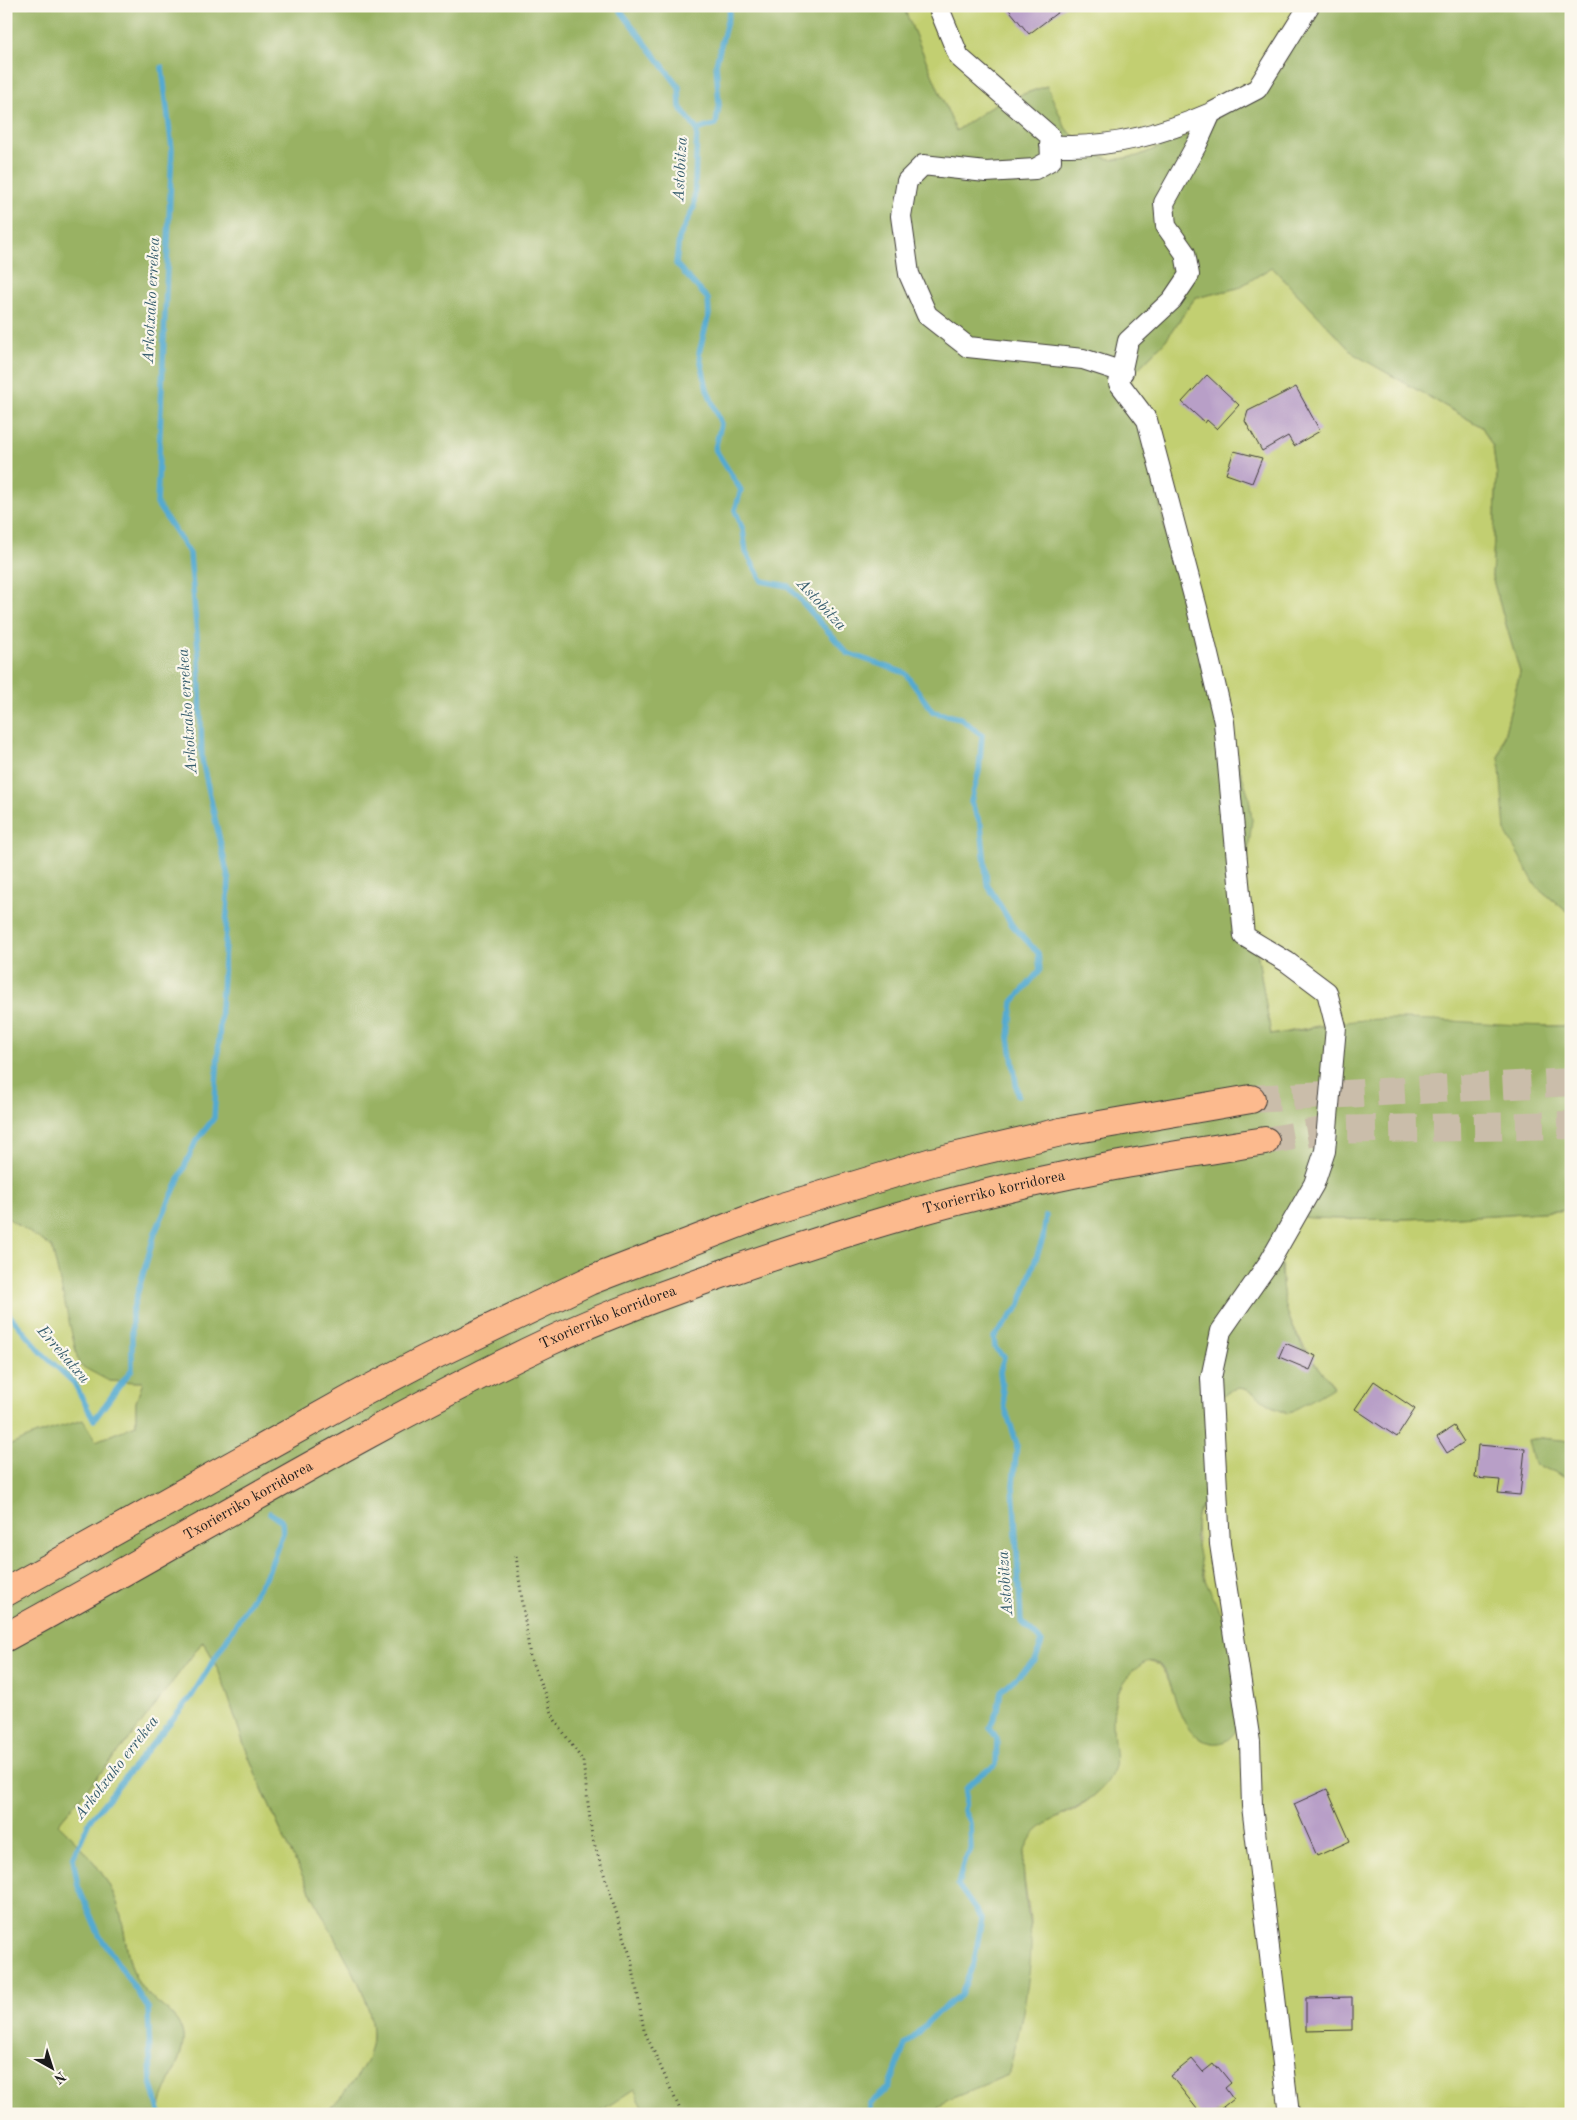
<svg xmlns="http://www.w3.org/2000/svg" width="1577" height="2120" viewBox="0 0 1577 2120" font-family="'Old Standard TT',serif">
<rect width="100%" height="100%" fill="#fbf7ec"/>
<filter id="ink" filterUnits="userSpaceOnUse"><feTurbulence type="fractalNoise" baseFrequency=".02" numOctaves="2"/><feDisplacementMap in="SourceGraphic" scale="10" xChannelSelector="R" yChannelSelector="G"/><feConvolveMatrix kernelMatrix="1 2 1 2 8 2 1 2 1" color-interpolation-filters="sRGB"/></filter>
<filter id="wash" filterUnits="userSpaceOnUse"><feTurbulence type="fractalNoise" baseFrequency=".0096" numOctaves="4" result="noise"/><feDisplacementMap in="SourceGraphic" scale="20" xChannelSelector="R" yChannelSelector="G"/><feGaussianBlur stdDeviation="1.12" result="paint"/><feColorMatrix in="noise" values="0 0 0 0 0 0 0 0 0 0 0 0 0 0 0 0 0 1.4 0 .05"/><feComposite in="paint" operator="in"/></filter>
<g filter="url(#wash)">
<rect width="100%" height="100%" fill="#f6e5ce"/>
<path fill="#c2cf71" stroke="#6f7646" d="M 903,6 L 1298,6 L 1297,34 L 1283,67 L 1267,87 L 1193,133 L 1138,156 L 1113,160 L 1094,154 L 1066,129 L 1046,86 L 995,104 L 956,131 Z
M 1272,267 L 1354,354 L 1482,427 L 1493,447 L 1497,476 L 1492,577 L 1520,672 L 1499,756 L 1536,886 L 1571,915 L 1571,1026 L 1328,1024 L 1271,1035 L 1245,880 L 1168,545 L 1142,415 L 1130,377 L 1165,341 L 1195,298 L 1238,288 Z
M 1571,1210 L 1571,1441 L 1541,1438 L 1528,1440 L 1534,1464 L 1571,1480 L 1571,2114 L 933,2114 L 946,2100 L 1008,2075 C 1021,2026 1032,1974 1030,1924 C 1030,1898 1015,1862 1030,1838 C 1040,1823 1060,1818 1075,1809 C 1084,1804 1091,1798 1099,1791 C 1103,1772 1106,1752 1110,1733 C 1115,1705 1115,1675 1148,1661 L 1159,1665 C 1177,1687 1175,1719 1198,1737 L 1209,1592 L 1198,1556 L 1196,1521 L 1199,1509 L 1208,1499 L 1219,1401 C 1240,1375 1255,1395 1276,1409 L 1334,1386 C 1281,1322 1276,1299 1285,1216 C 1380,1224 1476,1216 1571,1210 Z
M 7,1216 L 52,1247 L 66,1304 L 109,1381 L 143,1382 L 136,1402 L 136,1425 L 96,1441 L 82,1421 L 37,1434 L 6,1447 Z
M 203,1641 C 226,1677 233,1718 249,1757 C 275,1823 307,1887 341,1949 C 356,1976 373,2006 372,2038 C 371,2068 344,2093 325,2114 L 167,2114 L 159,2111 C 163,2087 185,2059 183,2036 C 181,2013 149,2002 138,1982 C 127,1962 126,1938 121,1916 C 112,1878 85,1850 58,1824 L 135,1732 Z
M 634,2089 L 647,2114 L 596,2114 Z"/>
<path fill="#99b263" stroke="#5a6740" d="M 6,6 L 903,6 L 956,131 L 995,104 L 1047,86 L 1066,129 L 1094,154 L 1113,160 L 1138,156 L 1193,133 L 1267,87 L 1283,67 L 1297,34 L 1298,6 L 1571,6 L 1571,915 L 1536,886 L 1505,831 L 1499,756 L 1520,672 L 1492,577 L 1497,476 L 1493,447 L 1482,427 L 1354,354 L 1272,267 L 1238,288 L 1195,298 L 1165,341 L 1130,377 L 1142,415 L 1168,545 L 1249,797 L 1252,820 L 1245,880 L 1271,1035 C 1308,1030 1343,1020 1380,1019 C 1444,1018 1507,1027 1571,1026 L 1571,1210 C 1476,1216 1380,1224 1285,1216 C 1279,1267 1277,1306 1305,1350 C 1313,1363 1326,1374 1334,1387 L 1289,1413 C 1261,1409 1246,1368 1219,1401 L 1208,1499 L 1197,1514 L 1195,1536 L 1203,1576 L 1230,1632 L 1241,1723 C 1235,1733 1227,1745 1213,1743 C 1170,1738 1178,1668 1154,1662 C 1147,1660 1142,1664 1137,1668 C 1111,1687 1112,1715 1114,1743 C 1115,1752 1117,1761 1114,1769 C 1098,1813 1034,1813 1025,1851 C 1019,1873 1031,1919 1031,1945 C 1031,1983 1018,2037 1008,2075 L 946,2100 L 933,2114 L 647,2114 L 634,2089 L 596,2114 L 325,2114 C 344,2093 370,2068 372,2038 C 373,2006 356,1976 341,1949 C 307,1887 275,1823 249,1757 C 233,1718 226,1677 203,1641 L 135,1732 L 58,1824 C 85,1850 112,1878 121,1916 C 126,1939 127,1962 138,1982 C 149,2002 180,2012 183,2036 C 185,2057 163,2088 159,2111 L 167,2114 L 6,2114 L 6,1447 L 37,1434 L 83,1420 L 96,1441 L 136,1425 L 136,1402 L 143,1382 L 109,1381 L 79,1365 L 52,1247 L 6,1217 Z
M 1541,1438 L 1571,1441 L 1571,1480 L 1534,1464 L 1528,1440 Z"/>
<g fill="none" stroke-linecap="round" stroke-linejoin="round">
<path stroke="#54aad0" stroke-width="5.5" d="M 617,6 L 679,87 L 680,107 L 697,130 L 694,207 L 679,238 L 676,264 L 708,299 L 709,314 L 699,353 L 707,389 L 721,424 L 715,449 L 741,490 L 735,510 L 743,530 L 746,552 L 762,581 L 788,586 L 847,653 L 905,673 L 933,712 L 960,718 L 982,735 L 979,771 L 971,802 L 981,825 L 987,884 L 1012,925 L 1038,953 L 1040,970 L 1013,1002 L 1009,1037 L 1018,1096
M 697,130 L 716,124 L 719,105 L 716,64 L 731,6
M 6,1276 L 6,1283
M 6,1311 L 43,1354 L 74,1383 L 94,1420 L 132,1369 L 132,1312 L 155,1233 L 195,1143 L 214,1118 L 229,881 L 202,760 L 199,659 L 190,554 L 157,504 L 172,149 L 162,67
M 160,2114 L 151,2081 L 148,2008 L 99,1935 L 78,1886 L 73,1858 L 90,1820 L 191,1697 L 230,1634 L 268,1572 L 283,1533 L 282,1521 L 270,1513
M 870,2114 L 870,2103 L 889,2088 L 905,2045 L 938,2012 L 961,1995 L 974,1962 L 982,1919 L 958,1885 L 964,1861 L 971,1850 L 970,1823 L 964,1811 L 966,1789 L 980,1775 L 996,1765 L 997,1739 L 990,1727 L 998,1709 L 1001,1691 L 1035,1661 L 1042,1642 L 1021,1621 L 1013,1485 L 1017,1444 L 1005,1408 L 1000,1372 L 1004,1357 L 995,1348 L 994,1337 L 1019,1307 L 1043,1238 L 1046,1216"/>
</g>
<g id="blocks">
<path fill="#b89fc7" d="M 1006,6 L 1066,6 L 1029,34 Z
M 1207,375 L 1239,405 L 1217,429 L 1207,420 L 1205,423 L 1182,402 Z
M 1296,387 L 1320,431 L 1294,446 L 1288,436 L 1262,451 L 1245,421 L 1248,411 Z
M 1234,451 L 1262,458 L 1252,483 L 1226,474 Z
M 1285,1343 L 1316,1356 L 1310,1370 L 1279,1357 Z
M 1374,1381 L 1415,1409 L 1397,1437 L 1355,1409 Z
M 1454,1426 L 1464,1442 L 1447,1453 L 1437,1437 Z
M 1478,1445 L 1525,1449 L 1520,1495 L 1498,1493 L 1500,1480 L 1475,1478 Z
M 1327,1789 L 1350,1841 L 1317,1856 L 1294,1804 Z
M 1352,1997 L 1352,2030 L 1306,2031 L 1306,1998 Z
M 1192,2059 L 1203,2072 L 1213,2064 L 1216,2068 L 1218,2067 L 1231,2083 L 1225,2088 L 1233,2099 L 1214,2114 L 1201,2114 L 1171,2076 Z"/>
</g>
</g>
<g filter="url(#ink)">
<use href="#blocks" fill-opacity="0" stroke="#3d3a37" stroke-width="1"/>
<g fill="none" stroke-linecap="round" stroke-linejoin="round">
<path stroke="#cabdaa" stroke-width="28" stroke-dasharray="28 14" stroke-linecap="butt" d="M 1251,1099 L 1571,1082
M 1265,1141 L 1328,1130 L 1571,1125"/>
<g stroke="#3d3a37" stroke-width="22">
<path id="minor" d="M 938,6 L 959,57 L 1050,136 L 1051,160 L 1035,169 L 986,172 L 923,165 L 907,181 L 901,216 L 909,274 L 927,315 L 968,347 L 1083,359 L 1123,372
M 1050,145 C 1106,150 1160,135 1211,113
M 1289,2114 L 1252,1806 L 1250,1742 L 1220,1544 L 1211,1378 L 1221,1331 L 1270,1261 L 1314,1184 L 1325,1151 L 1336,1027 L 1327,992 L 1287,962 L 1244,936 L 1224,722 L 1197,608 L 1147,420 L 1119,383 L 1128,341 L 1172,300 L 1189,275 L 1185,253 L 1166,226 L 1164,203 L 1197,144 L 1211,113 L 1257,89 L 1309,6"/>
</g>
<g stroke="#3d3a37" stroke-width="30">
<g id="highway">
<path d="M 6,1592 L 356,1396 L 426,1359 L 589,1281 L 773,1210 L 932,1162 L 1065,1131 L 1251,1099"/>
<path id="s1" d="M 6,1637 C 187,1539 362,1430 548,1342 C 608,1314 671,1292 733,1270 C 828,1237 925,1207 1022,1185 C 1103,1166 1184,1154 1265,1141"/>
</g>
</g>
<path stroke="#3d3a37" stroke-width="3" stroke-dasharray="1 4" stroke-linecap="butt" d="M 516,1556 L 530,1657 L 555,1720 L 583,1761 L 592,1837 L 631,1958 L 644,2030 L 682,2114"/>
<use href="#minor" stroke="#fff" stroke-width="20"/>
<use href="#highway" stroke="#fcba8e" stroke-width="28"/>
</g>
</g>
<g text-anchor="middle" dominant-baseline="central" stroke-width="4.5" stroke-linejoin="round" paint-order="stroke">
<g font-size="15" fill="#1c1c1c" stroke="#fbf7ec">
<text stroke="none"><textPath href="#s1" startOffset="1088">Txorierriko korridorea</textPath></text>
<text stroke="none"><textPath href="#s1" startOffset="682">Txorierriko korridorea</textPath></text>
<text stroke="none"><textPath href="#s1" startOffset="278">Txorierriko korridorea</textPath></text>
</g>
<g font-size="16" font-style="italic" fill="#355c6d" stroke="#fbf7ec">
<text transform="translate(681 169) rotate(-87)">Astobitza</text>
<text transform="translate(152 300) rotate(-87)">Arkotxako errekea</text>
<text transform="translate(821 605) rotate(47)">Astobitza</text>
<text transform="translate(188 711) rotate(-94)">Arkotxako errekea</text>
<text transform="translate(63 1355) rotate(49)">Errekatxu</text>
<text transform="translate(1006 1583) rotate(-94)">Astobitza</text>
<text transform="translate(117 1768) rotate(-52)">Arkotxako errekea</text>
</g>
</g>
<rect width="1577" height="2120" fill="none" stroke="#fbf7ec" stroke-width="25"/>
<g transform="translate(52 2068) rotate(141)" stroke="#fbf7ec" stroke-width="4" paint-order="stroke">
<path d="M0-4L9 19L0 12L-9 19Z" fill="#1c1c1c"/>
<text y="-8" font-size="14" font-weight="bold" text-anchor="middle" fill="#1c1c1c">N</text>
</g>
</svg>
